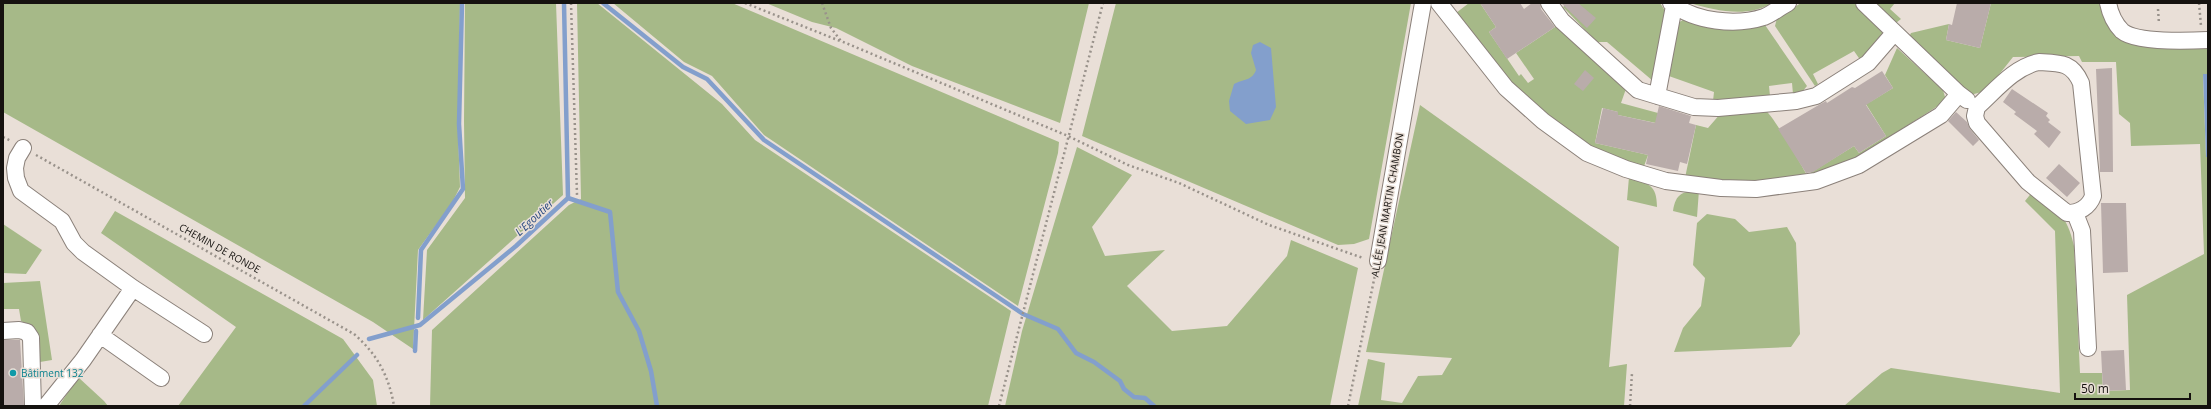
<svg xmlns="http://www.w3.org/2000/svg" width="2211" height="409" viewBox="0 0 2211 409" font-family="'Open Sans',sans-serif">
<rect width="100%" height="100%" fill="#e9dfd7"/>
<path fill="#a6b988" d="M 3,3 L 460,3 L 458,133 L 460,187 L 452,203 L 418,250 L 413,349 L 373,322 L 3,112 Z
M 465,3 L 556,3 L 563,195 L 423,320 L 427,250 L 465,198 L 464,121 Z
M 577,3 L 597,3 L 722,104 L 755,140 L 1011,311 L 988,406 L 430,406 L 432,330 L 569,205 L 581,199 Z
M 613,3 L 732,3 L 1059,142 L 1058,153 L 1018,306 L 764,135 L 712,76 L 684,62 Z
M 766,3 L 1089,3 L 1060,123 L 912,66 L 836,28 L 812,22 Z
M 1116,3 L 1411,3 L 1369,239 L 1354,244 L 1338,245 L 1082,136 Z
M 1469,3 L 1480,3 L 1496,27 L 1489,32 L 1519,76 L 1521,74 L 1528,83 L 1534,79 L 1516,53 L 1555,27 L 1556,23 L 1627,86 L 1621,103 L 1658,113 L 1656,123 L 1618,115 L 1618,112 L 1602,108 L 1595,143 L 1648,155 L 1643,169 L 1590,149 L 1546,117 L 1507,78 L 1456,13 Z
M 1568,3 L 1660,3 L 1666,12 L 1653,81 L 1607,42 L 1597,42 L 1563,7 Z
M 1690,3 L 1772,3 C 1748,18 1716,11 1690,3 Z
M 1801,3 L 1854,3 L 1883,29 L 1885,34 L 1861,61 L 1854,51 L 1813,74 L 1818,84 L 1815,86 L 1775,26 L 1777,18 Z
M 1878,3 L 1895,3 L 1890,9 L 1901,19 L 1892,26 L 1872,5 Z
M 1991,3 L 2102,3 L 2110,28 L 2208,46 L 2208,74 L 2203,75 L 2206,157 L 2208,157 L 2208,406 L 1844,406 L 1882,373 L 1891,368 L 2060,393 L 2055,231 L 2025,201 L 2033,191 C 2057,211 2067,214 2074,246 L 2080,373 L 2102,373 L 2103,391 L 2130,390 L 2127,295 L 2204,254 L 2200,144 L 2131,146 L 2130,123 L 2119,114 L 2116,62 L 2082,62 L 2079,56 L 2013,57 L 1986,91 L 1970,95 L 1908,39 L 1911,33 L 1949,24 L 1946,40 L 1980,48 Z
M 1686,18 L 1747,27 L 1765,25 L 1807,86 L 1802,92 L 1793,94 L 1792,83 L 1769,86 L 1770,96 L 1713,101 L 1714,92 L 1666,75 L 1678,23 Z
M 1897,48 L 1943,90 L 1945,97 L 1944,102 L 1860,156 L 1808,178 L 1760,182 L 1685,178 L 1696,125 L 1708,128 L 1721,113 L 1765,110 C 1773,115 1800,163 1807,175 L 1854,146 L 1859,153 L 1886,136 L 1864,101 L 1870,102 L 1893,88 L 1885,75 Z
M 1420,105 L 1619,247 L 1609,367 L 1627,364 L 1624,406 L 1358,406 L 1368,359 L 1385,363 L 1381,400 L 1402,403 L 1418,376 L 1442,375 L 1452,358 L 1366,352 Z
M 1077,147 L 1132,175 L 1092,227 L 1105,256 L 1165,250 L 1127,286 L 1172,331 L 1227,326 L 1287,256 L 1291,240 L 1358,268 L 1330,406 L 1005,406 L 1022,331 Z
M 1629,177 C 1648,184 1657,184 1657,207 L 1627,200 Z
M 1699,190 L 1697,217 L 1673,211 C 1676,193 1682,192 1699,190 Z
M 115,211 L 343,339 L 373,380 L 377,406 L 178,406 L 236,327 L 101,233 Z
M 1707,214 L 1735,219 L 1749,232 L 1787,227 L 1796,243 L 1800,334 L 1791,347 L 1674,352 L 1683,328 L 1701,306 L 1705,278 L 1693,265 L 1697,223 Z
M 3,224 L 42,250 L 26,274 L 3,273 Z
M 40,281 L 52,360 L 40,362 L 27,324 L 21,321 L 19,309 L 3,309 L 3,283 Z
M 78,377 L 104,401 L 108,406 L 59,406 Z"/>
<path fill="#839fcc" d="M 1260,42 L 1271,48 L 1276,107 L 1270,120 L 1246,124 L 1230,111 L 1229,101 L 1234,84 C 1243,79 1252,81 1256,70 L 1251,53 L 1253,45 Z
M 2203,74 L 2208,74 L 2208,157 L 2206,157 Z"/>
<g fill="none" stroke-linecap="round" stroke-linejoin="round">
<path stroke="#839fcc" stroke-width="4.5" d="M 603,3 L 683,67 L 707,79 L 764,140 L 1023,314 L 1058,329 L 1076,353 L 1094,362 L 1120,381 L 1124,389 L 1134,397 L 1145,398 L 1154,406
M 568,198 L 610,212 L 618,292 L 639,331 L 651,371 L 657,406
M 418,318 L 421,250 L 463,189 L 459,124 L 462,3
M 369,339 L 420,325 L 516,246 L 568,198 L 564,3
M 415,351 L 416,331
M 304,406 L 357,355"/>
</g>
<path fill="#b9acaa" d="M 1480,3 L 1520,3 L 1524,9 L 1532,3 L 1540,3 L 1541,9 L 1555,27 L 1507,59 L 1489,32 L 1496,27 Z
M 1561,3 L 1578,3 L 1596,18 L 1587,28 Z
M 1957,3 L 1991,3 L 1980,48 L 1946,40 L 1949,24 L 1952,25 Z
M 2112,68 L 2113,172 L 2100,172 L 2096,69 Z
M 1585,70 L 1594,78 L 1583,91 L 1574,84 Z
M 1882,71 L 1893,88 L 1866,105 L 1886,136 L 1859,153 L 1854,146 L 1813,172 L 1806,173 L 1778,129 L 1817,106 L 1826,101 L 1827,103 L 1852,87 L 1855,88 Z
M 2012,89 L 2048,113 L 2046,116 L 2050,120 L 2048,122 L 2061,132 L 2049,148 L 2034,134 L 2037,131 L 2014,114 L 2016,112 L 2003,102 Z
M 1659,106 L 1691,116 L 1689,123 L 1696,125 L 1687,164 L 1680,162 L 1678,171 L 1646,164 L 1648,155 L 1595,143 L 1603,108 L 1618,112 L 1618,115 L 1655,123 Z
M 1956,112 L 1967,122 L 1970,129 L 1979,140 L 1973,146 L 1948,121 Z
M 2059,164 L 2080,183 L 2067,197 L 2046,178 Z
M 2101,203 L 2126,203 L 2128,272 L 2103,273 Z
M 3,340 L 20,340 L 24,406 L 3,406 Z
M 2124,350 L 2126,390 L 2103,391 L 2101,351 Z"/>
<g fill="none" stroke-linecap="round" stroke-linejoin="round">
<g stroke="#8b817a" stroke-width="18">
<path id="minor" d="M 1439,3 L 1506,88 L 1543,121 L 1587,153 L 1626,169 L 1666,181 L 1721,188 L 1756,189 L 1816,181 L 1859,165 L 1941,115 L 1959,94
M 1549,3 L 1562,21 L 1638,90 L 1694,107 L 1718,108 L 1796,101 L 1816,96 L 1868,63 L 1894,33
M 1671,3 C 1695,22 1736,26 1764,17 C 1772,14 1780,7 1788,3
M 1864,3 L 1959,94 L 1967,100
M 2108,3 C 2110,13 2114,23 2122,31 C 2136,43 2189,41 2208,40
M 2039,62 C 2060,63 2072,62 2081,83 L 2093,196 C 2089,207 2079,213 2067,213 L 2028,182 L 1977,123 L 1975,116 L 1977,107 C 1996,90 2014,67 2039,62 Z
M 1657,96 L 1674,6
M 23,148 L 17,158 L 15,168 L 16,178 L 21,191 L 62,221 L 74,243 L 83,252 L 133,288 L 204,334
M 2075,213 L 2082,231 L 2088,348
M 1378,261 L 1423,3
M 3,331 L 19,330 L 27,332 L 31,338 L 33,406
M 100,335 L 161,378
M 46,406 L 83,360 L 133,288"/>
</g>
<path stroke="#99928b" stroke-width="2.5" stroke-dasharray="2 3" stroke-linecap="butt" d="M 571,3 L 577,195
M 745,3 L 840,41
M 822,3 L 831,28 L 841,41 L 1068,136 L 1128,165 L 1179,183 L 1269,225 L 1363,258
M 2199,3 L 2201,26
M 2158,9 L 2159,24
M 3,137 L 11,141
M 36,155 L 354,334 C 377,354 389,376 394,406
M 999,406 L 1103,3
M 1348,406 L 1375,275
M 1630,406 L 1632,373"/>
<use href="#minor" stroke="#fff" stroke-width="16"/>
</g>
<circle fill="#0f9aa8" stroke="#e9dfd7" stroke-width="1.5" cx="13" cy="373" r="4"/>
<g text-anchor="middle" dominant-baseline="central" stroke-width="3" stroke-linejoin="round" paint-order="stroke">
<g font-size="10" fill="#15120f" stroke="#e9dfd7">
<text transform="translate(1387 205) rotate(-80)">ALLÉE JEAN MARTIN CHAMBON</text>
<text transform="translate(220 248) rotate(29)">CHEMIN DE RONDE</text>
</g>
<g font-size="10" fill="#0d838f" stroke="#e9dfd7" text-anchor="start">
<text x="21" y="373">Bâtiment 132</text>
</g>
<g font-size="11" font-style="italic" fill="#24467f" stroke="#e9dfd7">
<text transform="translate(534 217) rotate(-43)">L'Egoutier</text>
</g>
</g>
<rect width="2211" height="409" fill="none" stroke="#15120f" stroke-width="8"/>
<path d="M2075 393v6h115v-6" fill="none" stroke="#15120f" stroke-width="2"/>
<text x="2081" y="393" font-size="12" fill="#15120f" stroke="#e9dfd7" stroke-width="3" paint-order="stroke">50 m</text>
</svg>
